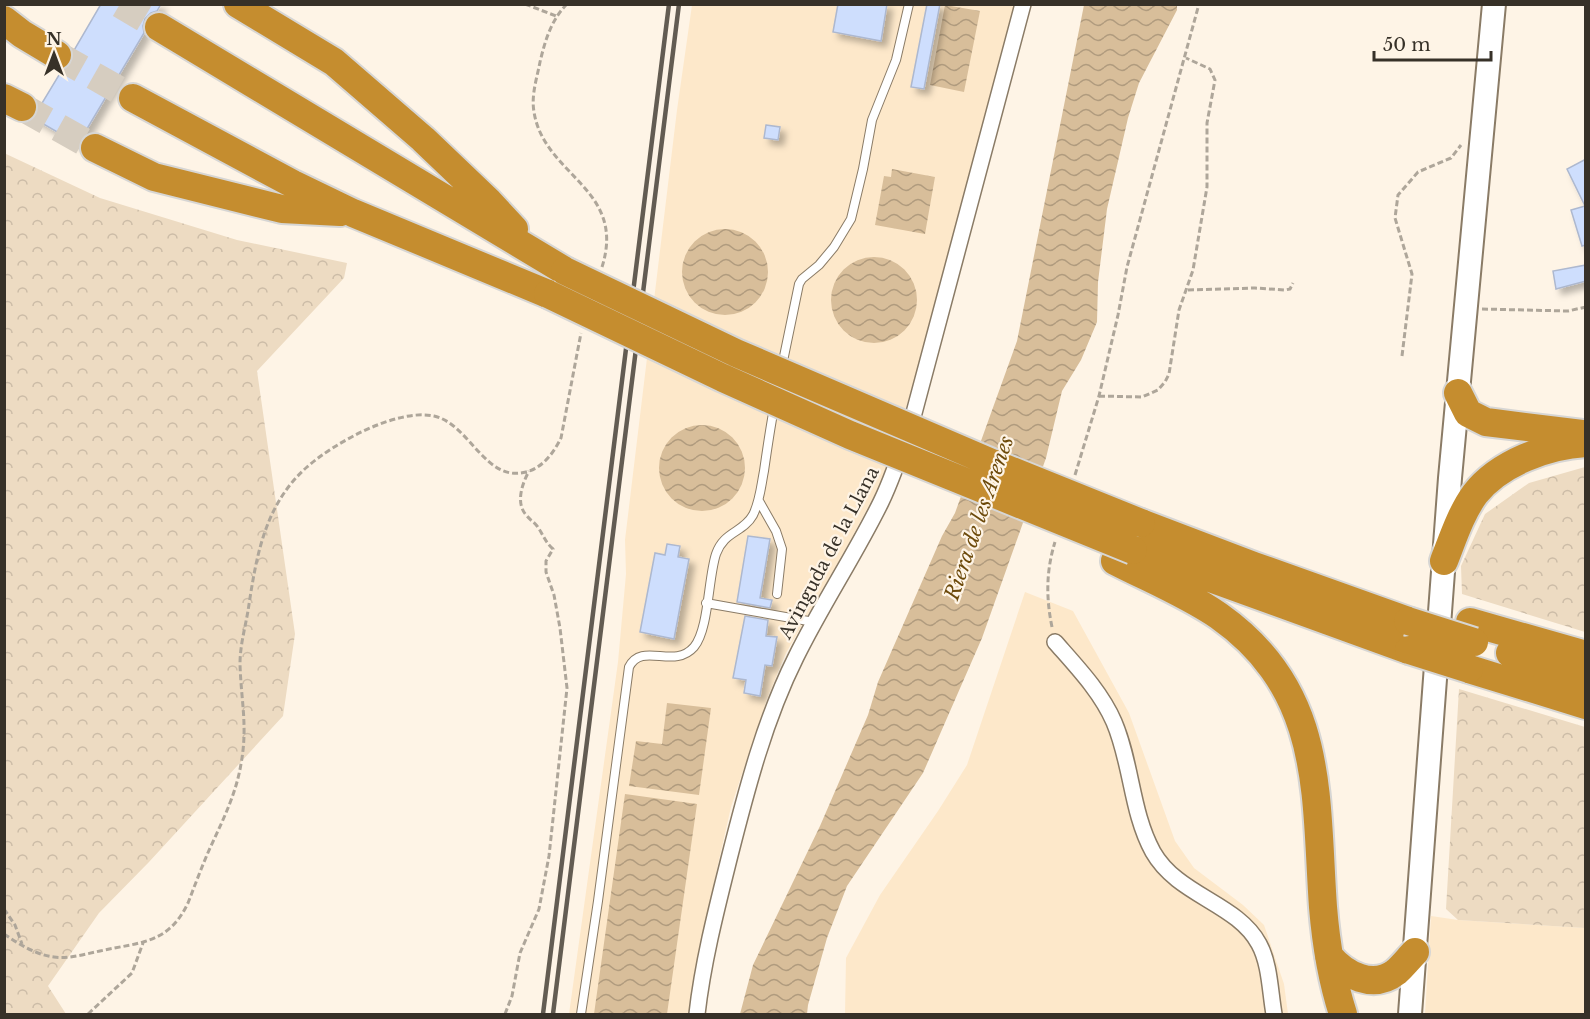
<svg xmlns="http://www.w3.org/2000/svg" width="1590" height="1019" viewBox="0 0 1590 1019" font-family="'Libre Baskerville',serif">
<defs>
<pattern id="forest-crowns" width="20" height="18" patternUnits="userSpaceOnUse" patternTransform="scale(1.5)"><rect width="20" height="18" fill="#eddbc2"/><path d="M2 6a3 3 0 1 1 6 0M12 15a3 3 0 1 1 6 0" fill="none" stroke="#ccbca7"/></pattern>
<pattern id="water-waves" width="16" height="10" patternUnits="userSpaceOnUse" patternTransform="scale(1.5)"><rect width="16" height="10" fill="#d8be9a"/><path d="M0 5q4-4 8 0t8 0" fill="none" stroke="#b09b7e"/></pattern>
<filter id="shadow"><feDropShadow dx="5.5" dy="5.5" stdDeviation="3" flood-color="#0004"/></filter>
</defs>
<rect width="100%" height="100%" fill="#fef4e6"/>
<path fill="#fde8ca" d="M 692,5 L 1015,5 L 928,339 L 882,481 L 849,543 L 786,653 L 767,699 L 731,807 L 705,922 L 689,1014 L 569,1014 L 618,662 L 626,574 L 625,540 L 677,110 Z
M 1025,592 L 1073,611 L 1129,713 L 1175,841 L 1194,868 L 1243,905 L 1264,925 L 1284,984 L 1288,1014 L 845,1014 L 846,958 L 880,895 L 938,811 L 967,765 Z
M 1431,916 L 1458,920 L 1585,928 L 1585,1014 L 1425,1014 Z"/>
<path fill="url(#forest-crowns)" d="M 4,153 L 100,198 L 237,240 L 347,263 L 344,278 L 257,371 L 295,634 L 283,716 L 149,862 L 99,913 L 48,986 L 66,1014 L 5,1014 Z
M 1585,467 L 1585,632 L 1462,594 L 1461,566 L 1485,514 L 1529,483 Z
M 1459,689 L 1585,727 L 1585,928 L 1458,920 L 1446,909 Z"/>
<path fill="url(#water-waves)" d="M 945,5 L 980,11 L 964,92 L 930,85 Z
M 1084,5 L 1177,5 L 1177,10 L 1139,83 L 1128,118 L 1107,209 L 1098,282 L 1097,322 L 1081,360 L 1062,391 L 1046,458 L 982,638 L 923,773 L 847,886 L 827,938 L 808,1005 L 807,1014 L 740,1014 L 753,965 L 820,826 L 868,715 L 878,682 L 942,536 L 955,513 L 1017,341 Z
M 892,169 L 935,177 L 925,234 L 875,225 L 884,176 L 891,177 Z
M682 272a43 43 0 1 1 86 0a43 43 0 1 1-86 0Z
M831 300a43 43 0 1 1 86 0a43 43 0 1 1-86 0Z
M659 468a43 43 0 1 1 86 0a43 43 0 1 1-86 0Z
M 667,703 L 711,708 L 699,795 L 629,786 L 636,741 L 662,744 Z
M 625,794 L 697,804 L 667,1014 L 594,1014 Z"/>
<path fill="#cedefd" stroke="#adb8cf" stroke-width="1.5" filter="url(#shadow)" d="M 101,4 L 161,4 L 157,11 L 151,13 L 145,19 L 143,26 L 144,33 L 78,144 L 33,118 L 62,70 L 71,63 L 73,52 Z
M 838,4 L 887,4 L 881,41 L 833,32 Z
M 927,4 L 940,4 L 924,89 L 911,87 Z
M 766,125 L 780,127 L 778,140 L 764,138 Z
M 1586,159 L 1586,245 L 1582,246 L 1571,210 L 1585,206 L 1567,169 Z
M 1586,265 L 1586,281 L 1556,289 L 1553,271 Z
M 748,536 L 770,539 L 760,598 L 772,600 L 770,608 L 737,602 Z
M 667,544 L 680,546 L 678,557 L 689,559 L 674,639 L 640,632 L 655,553 L 665,555 Z
M 745,616 L 768,620 L 766,636 L 777,637 L 772,666 L 765,665 L 760,696 L 744,693 L 746,680 L 733,678 Z"/>
<g fill="none" stroke-linecap="round" stroke-linejoin="round">
<path stroke="#d6cdc0" stroke-width="28" stroke-dasharray="28 14" stroke-linecap="butt" d="M 120,4 L 159,27
M 57,55 L 133,98
M 22,107 L 95,148"/>
<g stroke="#8a7b66" stroke-width="10">
<path id="lane" d="M 782,366 L 799,284 L 802,279 L 819,265 L 834,247 L 851,219 L 863,169 L 872,120 L 896,60 L 909,4
M 759,501 L 776,531 L 782,549 L 777,594
M 706,603 L 814,622
M 581,1014 L 598,901 L 629,667 C 642,641 674,670 694,647 C 709,629 708,578 716,554 C 724,531 743,533 753,515 C 760,501 761,486 764,471 C 767,450 770,429 774,408"/>
</g>
<g stroke="#8a7b66" stroke-width="18">
<path id="street" d="M 1055,642 C 1077,667 1101,692 1114,722 C 1132,764 1131,812 1153,852 C 1178,896 1237,903 1259,944 C 1270,964 1270,992 1274,1014
M 697,1014 C 703,961 717,907 730,855 C 747,788 765,719 796,657 C 822,604 855,555 881,502 C 895,473 904,443 914,413 L 1023,4"/>
</g>
<g stroke="#8a7b66" stroke-width="26">
<path id="secondary" d="M 1410,1014 L 1450,478 L 1494,4"/>
</g>
<g stroke="#d7d6d4" stroke-width="32">
<path id="highway" d="M 238,4 L 334,62 L 423,139 L 489,202 L 514,229
M 4,20 L 22,34 L 57,55
M 159,27 L 565,271
M 4,98 L 22,107
M 133,98 L 293,184 L 353,213 L 548,294
M 95,148 L 154,177 L 282,209 L 340,212
M 1458,393 L 1468,413 L 1486,422 L 1582,434
M 1141,523 L 1254,566 L 1408,621
M 1133,550 L 1409,650
M 1115,561 C 1150,579 1187,594 1219,616 C 1325,691 1315,794 1323,907 C 1326,944 1332,980 1343,1014
M 1444,561 C 1453,538 1461,513 1475,494 C 1499,463 1548,445 1586,443
M 1470,622 L 1586,655
M 1510,653 L 1586,677
M 1469,669 L 1586,705
M 1329,956 C 1345,975 1373,990 1396,972 C 1403,966 1409,958 1415,952"/>
</g>
<path stroke="#aea69a" stroke-width="3" stroke-dasharray="6 3" stroke-linecap="butt" d="M 525,4 L 556,16
M 567,4 C 551,20 545,41 540,62 C 537,78 531,95 534,112 C 544,176 627,188 602,267
M 1188,290 L 1255,288 L 1285,290 L 1290,289 L 1293,283
M 1482,309 L 1568,311 L 1586,307
M 1402,356 L 1412,274 L 1395,218 L 1398,195 L 1418,172 L 1451,158 L 1461,145
M 1099,396 L 1142,397 L 1158,390 L 1165,382 L 1169,374 L 1179,310 L 1193,270 L 1207,187 L 1207,123 L 1215,80 L 1210,69 L 1186,58
M 1075,475 L 1099,396 L 1118,315 L 1127,267 L 1199,4
M 1052,627 C 1046,598 1046,571 1055,542
M 4,909 L 15,925 L 22,944
M 4,934 C 19,944 36,955 54,957 C 70,959 85,954 100,951 C 139,942 168,945 188,903 C 195,885 202,866 210,848 C 223,820 236,794 241,764 C 248,726 241,701 240,664 C 240,646 245,628 248,611 C 256,558 264,505 307,467 C 334,443 397,408 434,416 C 470,424 485,483 526,472 C 543,468 554,452 561,438 L 581,333
M 88,1014 L 132,973 L 143,943
M 505,1014 L 512,996 L 520,953 L 539,909 L 549,856 L 567,688 L 560,628 L 554,595 L 546,572 L 546,561 L 553,549 C 545,542 543,534 537,526 C 534,522 530,520 527,516 C 515,504 522,484 529,471"/>
<use href="#lane" stroke="#fff" stroke-width="8"/>
<use href="#street" stroke="#fff" stroke-width="15"/>
<use href="#secondary" stroke="#fff" stroke-width="22"/>
<use href="#highway" stroke="#c58d2f" stroke-width="28"/>
<path stroke="#635c52" stroke-width="4.5" d="M 543,1014 L 669,4
M 553,1014 L 679,4"/>
<g stroke="#d7d6d4" stroke-width="32" stroke-linecap="butt">
<path id="highway-bridge" d="M 565,271 L 736,353 L 992,463 L 1141,523
M 548,294 L 723,378 L 850,435 L 1133,550
M 1408,621 L 1474,642
M 1409,650 L 1469,669"/>
</g>
<use href="#highway-bridge" stroke="#c58d2f" stroke-width="28"/>
</g>
<g text-anchor="middle" dominant-baseline="central" stroke-width="4.5" stroke-linejoin="round" paint-order="stroke">
<g font-size="18" fill="#373128" stroke="#fef4e6">
<text transform="translate(829 553) rotate(-62)">Avinguda de la Llana</text>
</g>
<g font-size="20" font-style="italic" fill="#6d4a0b" stroke="#fef4e6">
<text transform="translate(979 518) rotate(-71)">Riera de les Arenes</text>
</g>
</g>
<rect width="1590" height="1019" fill="none" stroke="#373128" stroke-width="12"/>
<g transform="translate(54 54)" stroke="#fef4e6" stroke-width="4.5" paint-order="stroke">
<path d="M0-4.5L10 22L0 15L-10 22Z" fill="#373128"/>
<text y="-9" font-size="16" font-weight="bold" text-anchor="middle" fill="#373128">N</text>
</g>
<path d="M1374 51v9h117v-9" fill="none" stroke="#373128" stroke-width="3"/>
<text x="1383" y="51" font-size="18" fill="#373128" stroke="#fef4e6" stroke-width="4.5" paint-order="stroke">50 m</text>
</svg>
